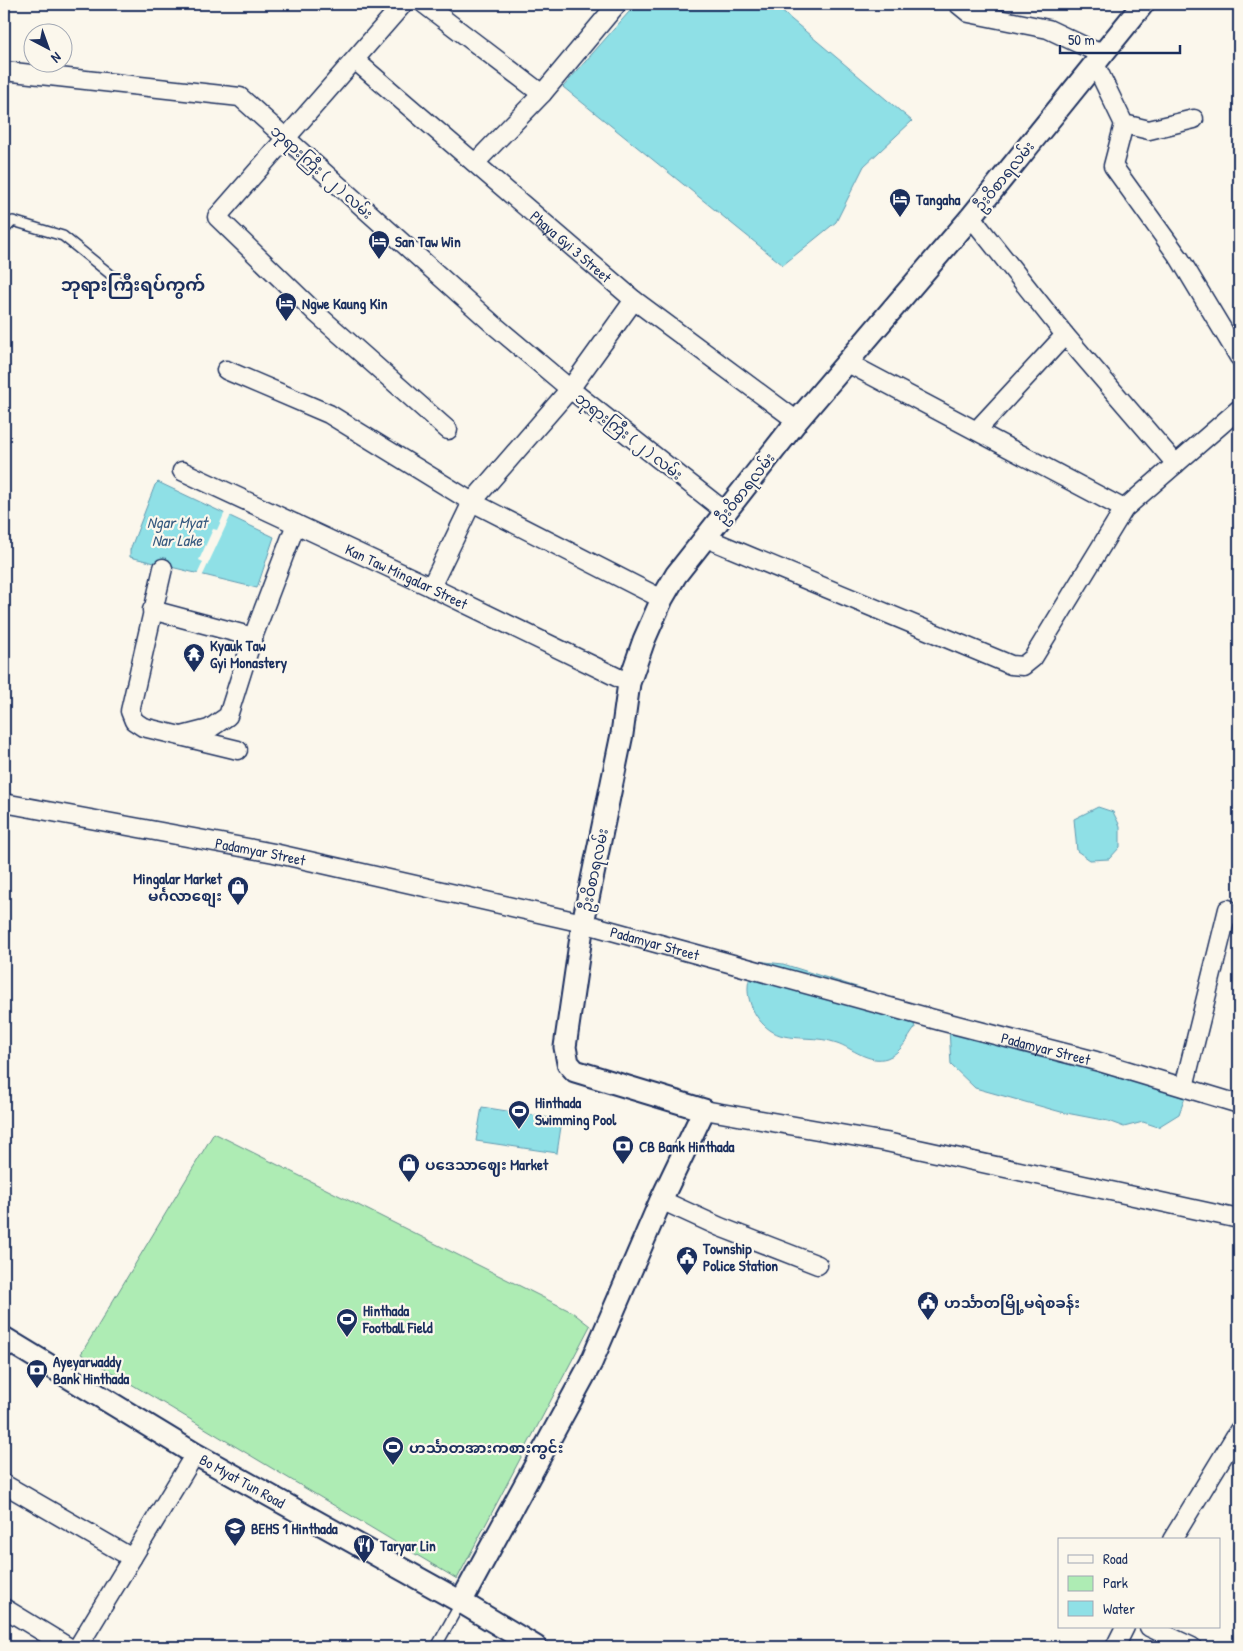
<svg xmlns="http://www.w3.org/2000/svg" width="1243" height="1651" viewBox="0 0 1243 1651" font-family="'Patrick Hand','Noto Sans Myanmar',sans-serif">
<rect width="100%" height="100%" fill="#fbf7ec"/>
<filter id="ink" filterUnits="userSpaceOnUse"><feTurbulence type="fractalNoise" baseFrequency=".02" numOctaves="2"/><feDisplacementMap in="SourceGraphic" scale="10" xChannelSelector="R" yChannelSelector="G"/><feConvolveMatrix kernelMatrix="1 2 1 2 8 2 1 2 1" color-interpolation-filters="sRGB"/></filter>
<g filter="url(#ink)">
<path fill="#aeecb4" stroke="#648e89" d="M 214,1133 L 572,1312 L 590,1326 L 457,1579 L 81,1354 Z"/>
<path fill="#8fe0e6" stroke="#6199b0" d="M 636,4 L 773,4 L 912,121 L 864,166 L 836,222 L 783,265 L 563,87 Z
M 158,482 L 274,537 L 257,588 L 130,557 L 130,550 L 155,485 Z
M 1098,807 L 1113,812 L 1120,826 L 1120,847 L 1109,859 L 1090,860 L 1077,851 L 1074,819 Z
M 756,961 L 783,964 L 898,1000 L 910,1006 L 915,1028 C 907,1039 901,1053 887,1058 C 869,1064 852,1048 837,1043 C 818,1036 795,1040 780,1035 C 761,1029 747,1006 748,987 C 748,979 754,969 756,961 Z
M 949,1028 L 1186,1095 L 1179,1114 L 1158,1127 L 1143,1122 L 1124,1127 L 1108,1121 L 1061,1112 L 975,1088 L 951,1065 Z
M 482,1107 L 562,1120 L 557,1153 L 476,1141 Z"/>
<path fill="#fbf7ec" d="M 225,512 L 231,515 L 202,577 L 197,575 L 203,562 L 199,560 L 213,529 L 217,530 Z"/>
<g fill="none" stroke-linecap="round" stroke-linejoin="round">
<g stroke="#1b2f5e" stroke-width="12">
<path id="service" d="M 4,230 L 13,221 L 63,236 L 120,282
M 436,1647 L 461,1602"/>
</g>
<g stroke="#1b2f5e" stroke-width="21">
<g id="minor">
<path d="M 403,4 L 217,217 L 317,314 L 448,430"/>
<path d="M 424,4 L 542,94"/>
<path d="M 958,4 L 969,13 L 1048,29 L 1103,55"/>
<path id="s1" d="M 356,61 L 634,300 L 797,421"/>
<path d="M 1095,64 L 1124,124 L 1149,130 L 1194,119"/>
<path d="M 4,71 L 240,97 L 494,325 L 570,389 L 727,513"/>
<path d="M 1124,124 L 1113,166 L 1180,259 L 1239,357"/>
<path d="M 476,162 L 542,94 L 617,4"/>
<path d="M 971,217 L 1065,335 L 1176,464"/>
<path d="M 848,363 L 1124,509"/>
<path d="M 226,370 L 329,414 L 472,502 L 662,599"/>
<path d="M 977,430 L 1065,335"/>
<path id="s2" d="M 182,471 L 431,587 L 629,683"/>
<path d="M 706,538 L 1011,665 L 1023,666 L 1033,658 L 1124,509 L 1239,409"/>
<path d="M 163,568 L 130,711 L 134,721 L 143,727 L 238,750"/>
<path d="M 431,587 L 472,502 L 570,389 L 634,300"/>
<path d="M 152,610 L 253,637 L 228,716 L 209,729 L 182,736"/>
<path d="M 253,637 L 296,524"/>
<path id="s3" d="M 4,803 L 274,853 L 583,923 L 937,1020 L 1096,1061 L 1239,1104"/>
<path d="M 1184,1087 L 1228,909"/>
<path d="M 704,1110 L 886,1142 L 1239,1219"/>
<path d="M 661,1200 L 720,1227 L 818,1265"/>
<path d="M 4,1484 L 132,1558"/>
<path d="M 1172,1540 L 1239,1430"/>
<path d="M 4,1608 L 68,1647"/>
<path d="M 1149,1627 L 1192,1647"/>
<path d="M 78,1647 L 195,1454"/>
<path d="M 1115,1647 L 1125,1627"/>
</g>
</g>
<g stroke="#1b2f5e" stroke-width="25">
<g id="tertiary">
<path id="s4" d="M 4,1338 L 195,1454 L 461,1602 L 536,1647"/>
<path d="M 461,1602 L 591,1363 L 661,1200 L 704,1110 L 575,1071 L 568,1063 L 565,1047 L 583,923 L 622,734 L 629,683 L 644,640 L 662,599 L 676,575 L 797,421 L 971,217 L 1143,4"/>
</g>
</g>
<use href="#service" stroke="#fbf7ec" stroke-width="9"/>
<use href="#minor" stroke="#fbf7ec" stroke-width="18"/>
<use href="#tertiary" stroke="#fbf7ec" stroke-width="21"/>
</g>
</g>
<defs>
<g id="hotel-pin" transform="scale(1.125)"><path d="M0 17L-7.5 6A9.5 9.5 0 1 1 7.5 6Z" fill="#1b2f5e" stroke="#fbf7ec"/><path d="M-6-4.5h1.5V1H6V5H4.5V3h-9V5H-6ZM-4 0a1.8 1.8 0 1 1 3.6 0ZM.5 0V-2.5h3Q6-2.5 6 0Z" fill="#fff"/></g>
<g id="temple-pin" transform="scale(1.125)"><path d="M0 17L-7.5 6A9.5 9.5 0 1 1 7.5 6Z" fill="#1b2f5e" stroke="#fbf7ec"/><path d="M0-6L5-2H3V0L6.5 2.5H4V6H1.5V3h-3V6H-4V2.5H-6.5L-3 0V-2H-5Z" fill="#fff"/></g>
<g id="shop-pin" transform="scale(1.125)"><path d="M0 17L-7.5 6A9.5 9.5 0 1 1 7.5 6Z" fill="#1b2f5e" stroke="#fbf7ec"/><path d="M-5-2.5h2.3a2.7 3.5 0 0 1 5.4 0H5L5.5 6h-11ZM-1.5-2.5h3a1.5 2.3 0 0 0-3 0Z" fill="#fff"/></g>
<g id="stadium-pin" transform="scale(1.125)"><path d="M0 17L-7.5 6A9.5 9.5 0 1 1 7.5 6Z" fill="#1b2f5e" stroke="#fbf7ec"/><path d="M0-5a6.5 5 0 1 0 0 10a6.5 5 0 1 0 0-10ZM-3.5-1.8h7v3.6h-7Z" fill="#fff"/></g>
<g id="bank-pin" transform="scale(1.125)"><path d="M0 17L-7.5 6A9.5 9.5 0 1 1 7.5 6Z" fill="#1b2f5e" stroke="#fbf7ec"/><path d="M-6-4H6V4H-6ZM0-2.3a2.3 2.3 0 1 0 0 4.6a2.3 2.3 0 1 0 0-4.6Z" fill="#fff"/></g>
<g id="civic-pin" transform="scale(1.125)"><path d="M0 17L-7.5 6A9.5 9.5 0 1 1 7.5 6Z" fill="#1b2f5e" stroke="#fbf7ec"/><path d="M-.6-6.5H3V-4.5H.6V-3L4-1V1h2V6H-6V1h2V-1L-.6-3ZM-1.2 2.5V6h2.4V2.5Z" fill="#fff"/></g>
<g id="school-pin" transform="scale(1.125)"><path d="M0 17L-7.5 6A9.5 9.5 0 1 1 7.5 6Z" fill="#1b2f5e" stroke="#fbf7ec"/><path d="M0-5L7-2L0 1L-7-2ZM-4 1L0 2.5L4 1V4Q0 6-4 4Z" fill="#fff"/></g>
<g id="restaurant-pin" transform="scale(1.125)"><path d="M0 17L-7.5 6A9.5 9.5 0 1 1 7.5 6Z" fill="#1b2f5e" stroke="#fbf7ec"/><path d="M-5-6h1v4h1v-4h1v4h1v-4h1v5L-1.5 .5V6h-2V.5L-5-1ZM5-6V6H3V1.5H1.5Q1.5-4 5-6Z" fill="#fff"/></g>
</defs>
<g fill-rule="evenodd">
<use href="#hotel-pin" x="900" y="199"/>
<use href="#hotel-pin" x="379" y="241"/>
<use href="#hotel-pin" x="286" y="303"/>
<use href="#temple-pin" x="194" y="654"/>
<use href="#shop-pin" x="238" y="887"/>
<use href="#stadium-pin" x="519" y="1111"/>
<use href="#bank-pin" x="623" y="1146"/>
<use href="#shop-pin" x="409" y="1164"/>
<use href="#civic-pin" x="687" y="1257"/>
<use href="#civic-pin" x="928" y="1302"/>
<use href="#stadium-pin" x="347" y="1319"/>
<use href="#bank-pin" x="37" y="1370"/>
<use href="#stadium-pin" x="393" y="1447"/>
<use href="#school-pin" x="235" y="1528"/>
<use href="#restaurant-pin" x="364" y="1545"/>
</g>
<g text-anchor="middle" dominant-baseline="central" stroke-width="4.5" stroke-linejoin="round" paint-order="stroke">
<g font-size="15" fill="#1b2f5e" stroke="#fbf7ec">
<text transform="translate(322 172) rotate(42)">ဘုရားကြီး ( ၂ ) လမ်း</text>
<text transform="translate(1004 176) rotate(-51)">ဦးဝိစာရလမ်း</text>
<text stroke="none"><textPath href="#s1" startOffset="284">Phaya Gyi 3 Street</textPath></text>
<text transform="translate(629 436) rotate(38)">ဘုရားကြီး ( ၂ ) လမ်း</text>
<text transform="translate(745 488) rotate(-52)">ဦးဝိစာရလမ်း</text>
<text stroke="none"><textPath href="#s2" startOffset="248">Kan Taw Mingalar Street</textPath></text>
<text stroke="none"><textPath href="#s3" startOffset="261">Padamyar Street</textPath></text>
<text transform="translate(594 870) rotate(-78)">ဦးဝိစာရလမ်း</text>
<text stroke="none"><textPath href="#s3" startOffset="666">Padamyar Street</textPath></text>
<text stroke="none"><textPath href="#s3" startOffset="1071">Padamyar Street</textPath></text>
<text stroke="none"><textPath href="#s4" startOffset="278">Bo Myat Tun Road</textPath></text>
</g>
<g font-size="15" font-weight="bold" fill="#1b2f5e" stroke="#fbf7ec" text-anchor="start">
<text x="916" y="199">Tangaha</text>
<text x="395" y="241">San Taw Win</text>
<text x="302" y="303">Ngwe Kaung Kin</text>
<text x="210" y="645">Kyauk Taw<tspan x="210" dy="17">Gyi Monastery</tspan></text>
<text x="222" y="878" text-anchor="end">Mingalar Market<tspan x="222" dy="17">မင်္ဂလာစျေး</tspan></text>
<text x="535" y="1102">Hinthada<tspan x="535" dy="17">Swimming Pool</tspan></text>
<text x="639" y="1146">CB Bank Hinthada</text>
<text x="425" y="1164">ပဒေသာဈေး Market</text>
<text x="703" y="1248">Township<tspan x="703" dy="17">Police Station</tspan></text>
<text x="944" y="1302">ဟင်္သာတမြို့မရဲစခန်း</text>
<text x="363" y="1310">Hinthada<tspan x="363" dy="17">Football Field</tspan></text>
<text x="53" y="1361">Ayeyarwaddy<tspan x="53" dy="17">Bank Hinthada</tspan></text>
<text x="409" y="1447">ဟင်္သာတအားကစားကွင်း</text>
<text x="251" y="1528">BEHS 1 Hinthada</text>
<text x="380" y="1545">Taryar Lin</text>
</g>
<g font-size="16" font-style="italic" fill="#385b80" stroke="#fbf7ec">
<text x="177" y="522">Ngar Myat<tspan x="177" dy="18">Nar Lake</tspan></text>
</g>
<g font-size="18" font-weight="bold" fill="#1b2f5e" stroke="#fbf7ec">
<text x="133" y="284">ဘုရားကြီးရပ်ကွက်</text>
</g>
</g>
<rect width="1243" height="1651" fill="none" stroke="#fbf7ec" stroke-width="20"/>
<rect x="10" y="10" width="1223" height="1631" fill="none" stroke="#1b2f5e" stroke-width="2" filter="url(#ink)"/>
<rect x="1058" y="1538" width="162" height="90" fill="#fbf7ec" stroke="#a1a7b3"/>
<rect x="1068" y="1555" width="25" height="8" fill="#fbf7ec" stroke="#a1a7b3"/>
<text x="1103" y="1564" font-size="15" fill="#1b2f5e">Road</text>
<rect x="1068" y="1576" width="25" height="15" fill="#aeecb4" stroke="#a1a7b3"/>
<text x="1103" y="1588" font-size="15" fill="#1b2f5e">Park</text>
<rect x="1068" y="1601" width="25" height="15" fill="#8fe0e6" stroke="#a1a7b3"/>
<text x="1103" y="1614" font-size="15" fill="#1b2f5e">Water</text>
<g transform="translate(48 48) rotate(139)"><circle r="24" fill="#fbf7ec" stroke="#a1a7b3"/>
<path d="M0-4L9 19L0 12L-9 19Z" fill="#1b2f5e"/>
<text y="-8" font-size="14" font-weight="bold" text-anchor="middle" fill="#1b2f5e">N</text>
</g>
<path d="M1060 45v8h120v-8" fill="none" stroke="#1b2f5e" stroke-width="2.5"/>
<text x="1068" y="45" font-size="15" fill="#1b2f5e" stroke="#fbf7ec" stroke-width="4" paint-order="stroke">50 m</text>
</svg>
